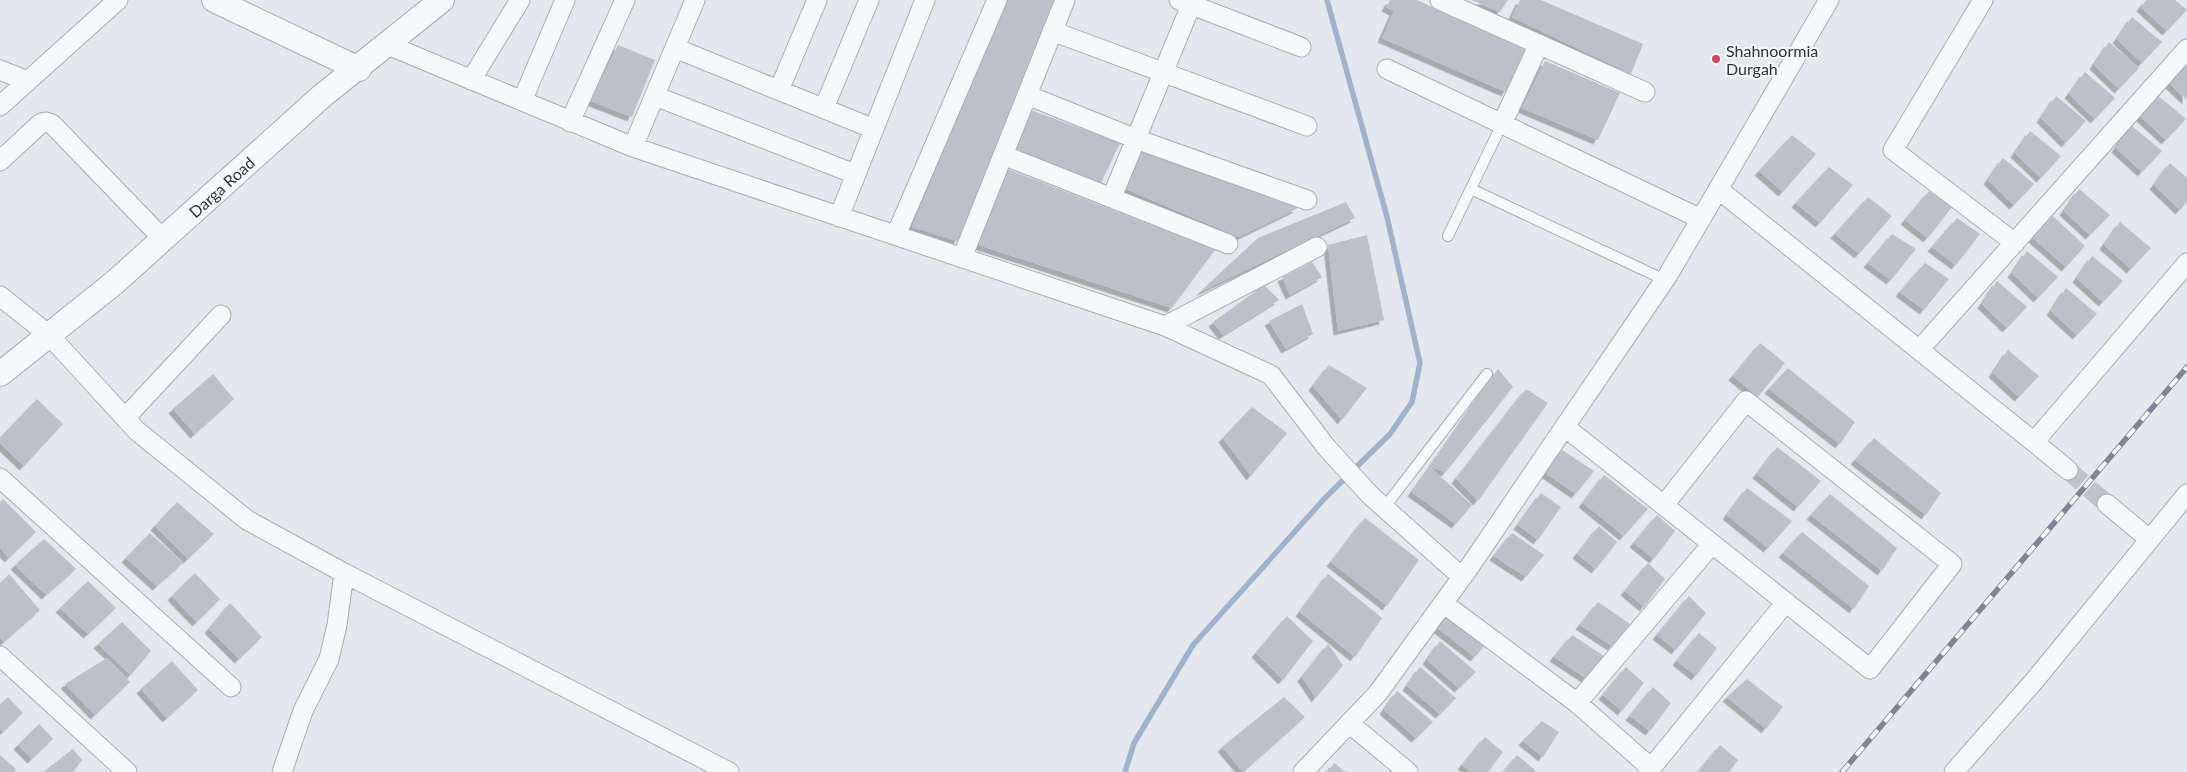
<svg xmlns="http://www.w3.org/2000/svg" width="2187" height="772" viewBox="0 0 2187 772" font-family="Lato,sans-serif">
<defs>
<filter id="shadow"><feDropShadow dx="-4.5" dy="4.5" stdDeviation="0" flood-color="#0004"/></filter>
</defs>
<rect width="100%" height="100%" fill="#e4e7ec"/>
<g fill="none" stroke-linecap="round" stroke-linejoin="round">
<path stroke="#9fb4cc" stroke-width="5.5" d="M 1125,772 L 1134,743 L 1193,645 L 1325,498 L 1390,434 L 1412,402 L 1420,363 L 1387,217 L 1327,0"/>
</g>
<path fill="#bbc0ca" filter="url(#shadow)" d="M 1007,0 L 1055,0 L 958,241 L 912,227 Z
M 1390,0 L 1417,0 L 1528,51 L 1506,92 L 1382,38 L 1394,11 L 1386,7 Z
M 1472,0 L 1508,0 L 1500,12 Z
M 1520,0 L 1541,0 L 1643,44 L 1631,74 L 1512,17 Z
M 2146,0 L 2175,0 L 2187,10 L 2167,31 L 2141,7 Z
M 2132,17 L 2162,42 L 2142,63 L 2117,39 Z
M 2109,42 L 2139,68 L 2119,89 L 2094,65 Z
M 618,45 L 655,60 L 632,117 L 591,101 Z
M 1545,61 L 1620,93 L 1598,140 L 1522,108 Z
M 2185,62 L 2187,63 L 2187,100 L 2170,84 Z
M 2085,72 L 2115,98 L 2095,119 L 2069,94 Z
M 2155,93 L 2186,119 L 2166,140 L 2140,116 Z
M 2056,96 L 2086,121 L 2066,143 L 2041,118 Z
M 1031,110 L 1120,143 L 1101,183 L 1017,151 Z
M 2131,125 L 2162,151 L 2142,172 L 2116,148 Z
M 2030,131 L 2061,156 L 2041,178 L 2015,153 Z
M 1792,135 L 1816,154 L 1783,192 L 1759,171 Z
M 1141,151 L 1298,208 L 1239,237 L 1126,189 Z
M 2003,158 L 2034,184 L 2014,205 L 1988,180 Z
M 2170,163 L 2187,178 L 2187,202 L 2180,210 L 2154,185 Z
M 1829,167 L 1853,185 L 1820,223 L 1796,203 Z
M 1008,169 L 1215,250 L 1172,308 L 979,245 Z
M 2079,189 L 2110,215 L 2090,235 L 2064,211 Z
M 1929,191 L 1952,207 L 1928,238 L 1905,220 Z
M 1868,197 L 1892,216 L 1859,254 L 1835,234 Z
M 1346,202 L 1355,218 L 1200,292 L 1258,238 Z
M 2053,216 L 2085,246 L 2066,267 L 2033,238 Z
M 1957,218 L 1980,234 L 1956,265 L 1932,247 Z
M 2120,222 L 2151,248 L 2131,269 L 2104,245 Z
M 1892,234 L 1916,249 L 1891,280 L 1868,263 Z
M 1367,235 L 1384,320 L 1338,331 L 1328,245 Z
M 2027,251 L 2058,277 L 2038,298 L 2012,273 Z
M 2092,256 L 2123,281 L 2103,302 L 2077,278 Z
M 1312,262 L 1322,277 L 1290,295 L 1282,277 Z
M 1925,263 L 1949,279 L 1924,310 L 1900,292 Z
M 1997,281 L 2027,307 L 2007,328 L 1982,304 Z
M 1264,285 L 1279,300 L 1223,335 L 1213,322 Z
M 2066,288 L 2097,314 L 2077,335 L 2051,311 Z
M 1302,304 L 1313,334 L 1286,349 L 1269,321 Z
M 1760,343 L 1785,363 L 1758,397 L 1733,376 Z
M 2008,350 L 2039,376 L 2019,397 L 1993,373 Z
M 1329,365 L 1367,388 L 1342,420 L 1313,386 Z
M 1788,368 L 1855,422 L 1840,444 L 1769,389 Z
M 1498,369 L 1513,387 L 1446,472 L 1430,467 Z
M 213,374 L 234,399 L 195,434 L 173,409 Z
M 1526,389 L 1548,403 L 1478,501 L 1456,479 Z
M 37,399 L 63,424 L 24,466 L 0,443 L 0,438 Z
M 1252,407 L 1287,433 L 1251,476 L 1223,438 Z
M 1874,438 L 1941,493 L 1926,515 L 1855,460 Z
M 1777,447 L 1821,481 L 1798,507 L 1757,474 Z
M 1562,450 L 1594,471 L 1576,494 L 1544,472 Z
M 1430,467 L 1472,505 L 1456,524 L 1412,492 Z
M 1604,475 L 1648,509 L 1624,536 L 1583,503 Z
M 1747,488 L 1792,521 L 1768,548 L 1727,515 Z
M 1541,493 L 1561,507 L 1538,540 L 1518,525 Z
M 1830,494 L 1897,548 L 1882,571 L 1811,515 Z
M 3,499 L 36,532 L 9,558 L 0,548 L 0,502 Z
M 177,502 L 214,534 L 188,559 L 155,526 Z
M 1657,515 L 1675,531 L 1654,559 L 1634,543 Z
M 1365,518 L 1419,560 L 1387,606 L 1331,562 Z
M 1599,526 L 1617,542 L 1596,569 L 1577,554 Z
M 1802,532 L 1869,586 L 1854,609 L 1783,553 Z
M 150,533 L 183,563 L 157,586 L 126,558 Z
M 1512,533 L 1544,555 L 1526,577 L 1494,556 Z
M 44,539 L 76,569 L 46,595 L 15,565 Z
M 1648,563 L 1665,579 L 1644,607 L 1625,591 Z
M 195,573 L 220,599 L 197,622 L 172,596 Z
M 9,574 L 40,610 L 4,642 L 0,637 L 0,584 Z
M 1328,574 L 1382,618 L 1355,657 L 1300,612 Z
M 88,581 L 116,608 L 88,634 L 60,608 Z
M 1689,596 L 1706,613 L 1676,650 L 1657,635 Z
M 1598,602 L 1630,624 L 1612,646 L 1580,625 Z
M 230,603 L 262,637 L 239,659 L 209,629 Z
M 1449,612 L 1487,643 L 1475,657 L 1436,627 Z
M 1287,616 L 1313,641 L 1283,680 L 1256,653 Z
M 122,622 L 151,651 L 131,675 L 98,644 Z
M 1699,633 L 1717,648 L 1696,676 L 1677,661 Z
M 1572,635 L 1604,656 L 1586,678 L 1554,657 Z
M 1440,641 L 1476,672 L 1459,688 L 1427,660 Z
M 1328,644 L 1343,665 L 1316,698 L 1302,677 Z
M 107,658 L 130,682 L 95,715 L 65,684 Z
M 172,661 L 198,690 L 167,718 L 141,689 Z
M 1420,667 L 1456,698 L 1440,714 L 1407,686 Z
M 1626,667 L 1644,683 L 1622,711 L 1603,695 Z
M 1747,679 L 1783,707 L 1766,729 L 1727,697 Z
M 1653,687 L 1671,703 L 1650,731 L 1630,716 Z
M 1397,691 L 1433,722 L 1416,738 L 1384,710 Z
M 8,697 L 23,713 L 3,732 L 0,729 L 0,704 Z
M 1284,697 L 1305,717 L 1243,772 L 1222,747 Z
M 1542,721 L 1559,732 L 1543,757 L 1523,741 Z
M 39,724 L 53,739 L 32,759 L 18,745 Z
M 1485,737 L 1503,752 L 1488,772 L 1471,772 L 1462,765 Z
M 1720,745 L 1738,760 L 1729,772 L 1698,772 Z
M 73,749 L 82,760 L 73,772 L 43,772 Z
M 0,755 L 16,769 L 14,772 L 0,772 Z
M 1517,755 L 1535,770 L 1534,772 L 1503,772 Z
M 1334,763 L 1346,772 L 1328,772 Z"/>
<g fill="none" stroke-linecap="round" stroke-linejoin="round">
<path stroke="#bfc3cb" stroke-width="19" stroke-dasharray="19 9" stroke-linecap="butt" d="M 2068,470 L 2107,504"/>
<g stroke="#a9aeb7" stroke-width="12">
<path id="service" d="M 1471,189 L 1665,280
M 1448,236 L 1502,124
M 1384,508 L 1487,374"/>
</g>
<g stroke="#a9aeb7" stroke-width="21">
<path id="minor" d="M 1179,0 L 1301,47
M 1440,0 L 1645,92
M 1983,0 L 1893,150 L 2015,243
M 1052,31 L 1307,126
M 388,45 L 633,147 L 1165,326 L 1271,375 L 1327,448 L 1370,495 L 1462,577
M 675,48 L 874,129
M 1387,69 L 1701,219
M 0,70 L 28,81
M 471,80 L 520,0
M 779,90 L 817,0
M 1027,95 L 1136,139 L 1307,200
M 655,96 L 855,174
M 523,99 L 565,0
M 0,106 L 118,0
M 824,108 L 869,0
M 570,122 L 625,0
M 1502,124 L 1539,44
M 633,147 L 695,0
M 1003,155 L 1228,244
M 0,161 L 41,123 L 46,122 L 52,124 L 163,239
M 1718,189 L 2034,442 L 2187,263
M 1112,197 L 1191,5
M 839,217 L 925,0
M 896,235 L 997,0
M 962,258 L 1065,0
M 0,296 L 49,335 L 137,431 L 247,520 L 344,573 L 729,772
M 1165,326 L 1317,247
M 1919,350 L 2187,49
M 125,418 L 221,315
M 1565,427 L 1870,669 L 1952,564 L 1746,401 L 1664,505
M 2034,442 L 2068,470
M 0,478 L 231,687
M 2107,504 L 2149,539
M 1443,603 L 1577,703 L 1651,768
M 0,656 L 127,772
M 1577,703 L 1712,544
M 1349,723 L 1408,772
M 282,772 L 303,711 L 329,659 L 337,625 L 344,573
M 1303,772 L 1378,693 L 1468,569 L 1668,275 L 1829,0
M 1648,772 L 1786,602
M 1954,772 L 2035,680 L 2187,494"/>
</g>
<g stroke="#a9aeb7" stroke-width="26">
<g id="tertiary">
<path d="M 214,0 L 359,69"/>
<path id="s1" d="M 0,374 L 114,283 L 322,96 L 442,0"/>
</g>
</g>
<use href="#service" stroke="#f7f8fa" stroke-width="10"/>
<use href="#minor" stroke="#f7f8fa" stroke-width="19"/>
<use href="#tertiary" stroke="#f7f8fa" stroke-width="24"/>
<g stroke="#7d8696" stroke-width="5.5">
<path id="rail" d="M 1842,772 L 2187,367"/>
</g>
<use href="#rail" stroke="#f4f6f9" stroke-width="4" stroke-dasharray="11" stroke-linecap="butt"/>
</g>
<circle fill="#d1495b" stroke="#f4f6f9" stroke-width="2" cx="1716" cy="59" r="5"/>
<g text-anchor="middle" dominant-baseline="central" stroke-width="4.5" stroke-linejoin="round" paint-order="stroke">
<g font-size="16" fill="#2b3445" stroke="#f4f6f9" text-anchor="start">
<text x="1726" y="50">Shahnoormia<tspan x="1726" dy="18">Durgah</tspan></text>
</g>
<g font-size="16" fill="#2b3445" stroke="#f4f6f9">
<text stroke="none"><textPath href="#s1" startOffset="290">Darga Road</textPath></text>
</g>
</g>
</svg>
